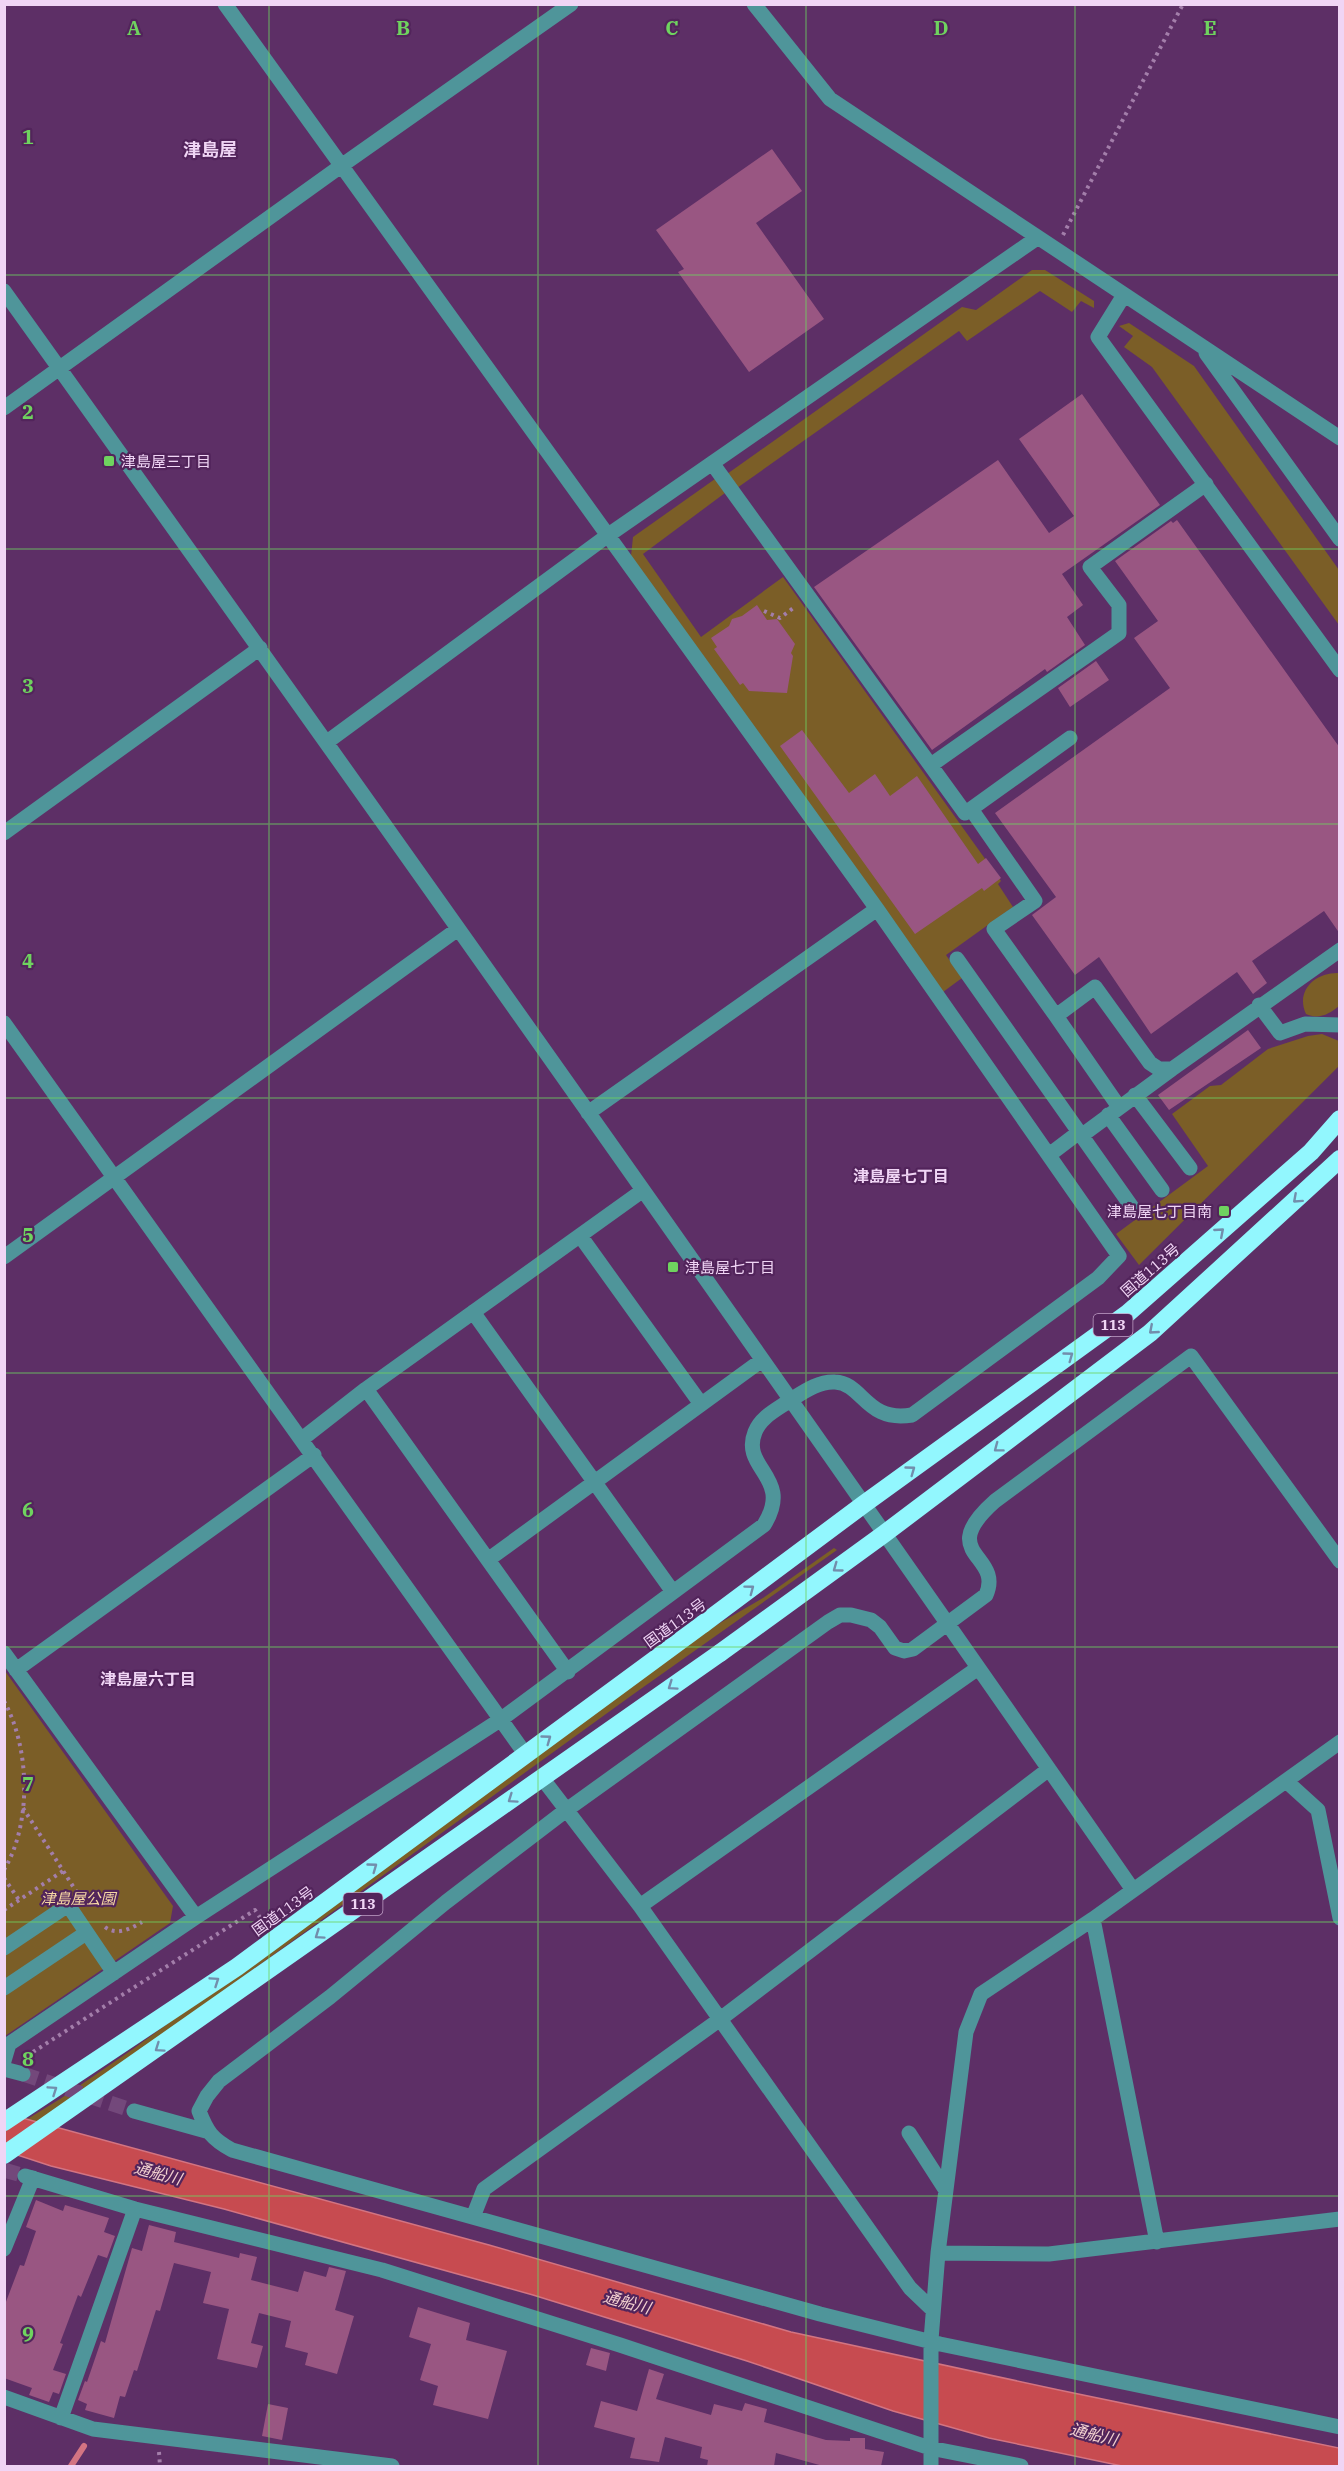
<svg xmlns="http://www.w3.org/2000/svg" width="1344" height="2471" viewBox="0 0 1344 2471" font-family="'IBM Plex Serif','Noto Sans JP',serif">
<rect width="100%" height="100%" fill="#5d2f66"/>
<path fill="#7b5e27" d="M 1032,270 L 1045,270 L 1094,301 L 1094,308 L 1081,301 L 1072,312 L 1040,291 L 967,341 L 959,331 L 737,488 L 727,474 L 962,307 L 976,310 Z
M 1129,323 L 1194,366 L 1339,570 L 1339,625 L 1152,367 L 1124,347 L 1133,336 L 1119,326 Z
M 715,479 L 725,493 L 643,554 L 701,637 L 783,577 L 1001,881 L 998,884 L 1013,907 L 946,955 L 962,978 L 943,992 L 631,556 L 633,537 Z
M 1339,973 L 1339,1006 C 1330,1014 1318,1020 1306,1014 C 1295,990 1316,972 1339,973 Z
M 1322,1034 L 1339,1041 L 1339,1066 L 1139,1265 L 1116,1234 L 1208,1166 L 1172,1114 L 1210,1086 L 1221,1085 L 1268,1049 L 1308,1036 Z
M 834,1548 L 837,1550 L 635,1693 L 78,2096 L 5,2142 L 16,2126 L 60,2099 L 133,2049 L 701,1634 L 763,1598 Z
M 5,1671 L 173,1906 L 170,1923 L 5,2036 Z"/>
<path fill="#c74b50" stroke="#d37482" stroke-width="1.5" d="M 4,2113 L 489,2245 L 791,2332 L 1059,2390 L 1339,2448 L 1339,2466 L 1122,2466 L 989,2438 L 893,2411 L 747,2361 L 533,2295 L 224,2209 L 51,2166 L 5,2151 Z"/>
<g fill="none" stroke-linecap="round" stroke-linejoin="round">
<path stroke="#d37482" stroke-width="6" d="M 71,2466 L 84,2446"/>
</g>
<path fill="#995682" d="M 772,149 L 802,191 L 756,223 L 824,319 L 749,372 L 678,272 L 684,269 L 656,230 Z
M 1082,394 L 1160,505 L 1062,574 L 1083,605 L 1067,617 L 1085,645 L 1047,672 L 1045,669 L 932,750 L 814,587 L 998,460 L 1049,533 L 1074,516 L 1019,439 Z
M 1177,520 L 1340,748 L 1340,934 L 1324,911 L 1252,961 L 1267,983 L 1253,994 L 1237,972 L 1151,1034 L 1099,957 L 1075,975 L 1032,915 L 1056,897 L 995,813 L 1170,688 L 1134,638 L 1158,621 L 1115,561 L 1171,521 L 1173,523 Z
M 757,605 L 767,620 L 777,619 L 795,644 L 791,653 L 793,656 L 787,693 L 749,691 L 743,683 L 740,685 L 714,649 L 717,647 L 711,638 L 729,626 L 732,619 L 742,616 Z
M 1096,661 L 1109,680 L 1070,707 L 1058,688 Z
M 802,730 L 849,793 L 875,774 L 890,796 L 917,776 L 978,864 L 986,858 L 1001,878 L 984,891 L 982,888 L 915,934 L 780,746 Z
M 1248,1030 L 1261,1048 L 1169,1110 L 1158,1095 Z
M 36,2200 L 63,2211 L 65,2205 L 109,2218 L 104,2232 L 115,2236 L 107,2258 L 98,2255 L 81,2297 L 78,2295 L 60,2343 L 63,2344 L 53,2370 L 66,2374 L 59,2394 L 53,2392 L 49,2402 L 29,2395 L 32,2388 L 4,2378 L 4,2307 L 20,2265 L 24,2266 L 36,2231 L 26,2227 Z
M 149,2225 L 176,2232 L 174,2242 L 239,2258 L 240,2253 L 257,2257 L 251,2280 L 298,2292 L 304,2271 L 326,2277 L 329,2267 L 346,2271 L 335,2310 L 354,2316 L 337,2374 L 305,2365 L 308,2353 L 285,2347 L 291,2321 L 259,2313 L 251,2343 L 263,2346 L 257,2368 L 217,2359 L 229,2309 L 203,2303 L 211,2272 L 174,2263 L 160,2311 L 156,2310 L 137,2371 L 134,2370 L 125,2397 L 120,2396 L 114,2418 L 85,2410 L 87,2404 L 78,2400 L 85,2381 L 87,2382 L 101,2341 L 105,2343 L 132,2248 L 142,2251 Z
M 418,2307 L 470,2323 L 466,2340 L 507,2351 L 488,2419 L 433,2405 L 438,2386 L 420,2380 L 431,2344 L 409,2337 Z
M 591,2348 L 610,2353 L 606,2371 L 586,2365 Z
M 649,2369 L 664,2374 L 656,2399 L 711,2415 L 714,2404 L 742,2411 L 745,2403 L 767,2409 L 764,2422 L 826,2440 L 850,2441 L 850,2438 L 865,2438 L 865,2449 L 884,2452 L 881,2466 L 823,2466 L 776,2453 L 774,2466 L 707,2466 L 708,2460 L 700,2458 L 702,2447 L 665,2437 L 659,2462 L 630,2458 L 635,2438 L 594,2427 L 601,2401 L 637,2411 Z
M 268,2404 L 288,2408 L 282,2440 L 262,2436 Z"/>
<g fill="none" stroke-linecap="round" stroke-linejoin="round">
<path stroke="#73487b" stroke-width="15" stroke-dasharray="15 8" stroke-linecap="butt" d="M 23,2074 L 134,2111
M 4,2170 L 25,2176"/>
<path stroke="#a37eaa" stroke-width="4" stroke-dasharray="3 4.5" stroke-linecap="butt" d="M 1063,235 L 1183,4
M 764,611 L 780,618 L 796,606
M 4,1701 C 30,1748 32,1823 4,1870
M 23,1808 L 76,1891
M 4,1878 L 19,1900
M 4,1910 L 63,1871
M 105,1927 C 117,1936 130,1929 142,1922
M 33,2052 L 255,1910 L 261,1919
M 159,2452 L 160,2466"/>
<path stroke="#4f959a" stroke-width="15" d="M 754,4 L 830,99 L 1340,438
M 4,291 C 384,822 761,1354 1133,1890
M 1124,295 L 1098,337 L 1340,670
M 1206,353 L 1340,539
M 4,408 L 341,166 L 571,4
M 712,463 L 965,813 L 971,809 L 1035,901 L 994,929 L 1056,1016 L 1095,987 L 1150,1063 L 1159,1069 L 1172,1069 L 1340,950
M 327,742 L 607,536 L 1037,238
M 931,765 L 1119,633 L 1119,605 L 1090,567 L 1206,484
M 971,809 L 1070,738
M 4,833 L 260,648
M 957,959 L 1134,1210
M 1259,1005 L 1280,1033 L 1305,1024 L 1340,1025
M 1056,1016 L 1119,1107
M 4,1023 L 526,1755
M 1135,1095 L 1190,1168
M 588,1113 L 877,909
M 1108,1115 L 1162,1190
M 1081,1136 L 1172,1069
M 1049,1155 L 1078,1133
M 581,1237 L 701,1404
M 4,1257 L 458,929
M 473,1312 L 673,1592
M 366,1389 L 568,1672
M 302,1439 L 366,1389 L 642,1191
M 489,1559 L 762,1360
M 1340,1561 L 1191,1356 L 995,1501 C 934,1555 1004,1554 986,1595 L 913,1649 L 904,1651 L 895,1648 L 880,1627 L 871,1620 L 851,1615 L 840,1615 L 828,1622 L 565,1811 L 446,1902 L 330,1997 L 219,2081 L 207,2096 L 199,2111 C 207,2132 212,2139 232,2150 L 820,2314 L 940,2344 L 1340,2427
M 4,1653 L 196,1917
M 16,1670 L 314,1455
M 542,1778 L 640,1906 L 910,2288 L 933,2310
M 1286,1781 L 1318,1810 L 1340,1918
M 640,1906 L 978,1668
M 1093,1919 L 1157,2242
M 4,1948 L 68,1905 L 114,1973
M 4,1988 L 86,1933
M 4,2061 L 9,2044 L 196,1917 L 500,1720 L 764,1525 C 794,1477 740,1469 755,1432 C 761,1417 776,1410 789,1401 C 802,1393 818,1381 835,1382 C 863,1383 866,1423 912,1415 L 1098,1278 L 1119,1256 L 877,909 L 225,4
M 4,2069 L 23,2074
M 134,2111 L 206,2131
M 909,2133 L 945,2189
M 25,2176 L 135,2209 L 382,2270 L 620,2345 L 930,2448 L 1021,2466
M 473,2217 L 484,2189 L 719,2020 L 1049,1769
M 4,2249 L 33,2178
M 938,2253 L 1049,2254 L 1340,2219
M 4,2397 L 93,2429 L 392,2466
M 61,2418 L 135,2209
M 931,2466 L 931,2340 L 938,2253 L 966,2032 L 981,1994 L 1093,1919 L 1340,1742"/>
<path stroke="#92f7fe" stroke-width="18" d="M 703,1624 L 864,1504 L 1128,1313 L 1311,1152 L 1340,1119
M 720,1653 L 884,1534 L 1150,1333 L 1340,1159"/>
<path stroke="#92f7fe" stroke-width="18" d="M 4,2122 L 237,1967 L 703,1624
M 4,2155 L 720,1653"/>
</g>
<defs><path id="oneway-chevron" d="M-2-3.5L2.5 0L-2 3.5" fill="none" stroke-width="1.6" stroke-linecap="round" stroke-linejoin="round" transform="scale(1.5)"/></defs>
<g stroke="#728eac">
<use href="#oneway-chevron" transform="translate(1297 1199) rotate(138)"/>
<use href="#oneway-chevron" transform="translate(1220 1232) rotate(-41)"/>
<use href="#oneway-chevron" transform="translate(1153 1330) rotate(139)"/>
<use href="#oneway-chevron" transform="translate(1069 1356) rotate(-36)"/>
<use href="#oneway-chevron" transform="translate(998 1448) rotate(143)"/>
<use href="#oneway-chevron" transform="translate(911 1470) rotate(-36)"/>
<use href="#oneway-chevron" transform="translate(837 1568) rotate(144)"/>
<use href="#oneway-chevron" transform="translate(750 1589) rotate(-37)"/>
<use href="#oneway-chevron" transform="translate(672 1686) rotate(145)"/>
<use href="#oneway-chevron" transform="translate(547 1739) rotate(-36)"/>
<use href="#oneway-chevron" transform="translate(512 1799) rotate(145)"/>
<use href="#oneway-chevron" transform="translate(373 1867) rotate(-36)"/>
<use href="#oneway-chevron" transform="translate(319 1935) rotate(145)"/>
<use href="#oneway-chevron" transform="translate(215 1981) rotate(-34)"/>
<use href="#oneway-chevron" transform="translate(159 2048) rotate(145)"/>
<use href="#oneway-chevron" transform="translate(53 2090) rotate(-34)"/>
</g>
<path fill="none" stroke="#6fd35f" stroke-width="1.5" stroke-opacity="0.55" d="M 269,4 L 269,2466M 538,4 L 538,2466M 806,4 L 806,2466M 1075,4 L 1075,2466M 4,275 L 1340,275M 4,549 L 1340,549M 4,824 L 1340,824M 4,1098 L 1340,1098M 4,1373 L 1340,1373M 4,1647 L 1340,1647M 4,1922 L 1340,1922M 4,2196 L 1340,2196"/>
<g fill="#6fd35f" stroke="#52245b" stroke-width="2">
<rect x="103" y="455" width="12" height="12" rx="3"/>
<rect x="1218" y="1205" width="12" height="12" rx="3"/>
<rect x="667" y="1261" width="12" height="12" rx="3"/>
</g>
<g text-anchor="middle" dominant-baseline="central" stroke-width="4.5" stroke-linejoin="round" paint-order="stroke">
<g fill="#52245b" stroke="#c1a0c7" stroke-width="1.5">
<rect x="1093.5" y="1314" width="39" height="22" rx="4.5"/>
<rect x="343.5" y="1893" width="39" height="22" rx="4.5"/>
</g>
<g font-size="14" font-weight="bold" fill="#f0d5f5">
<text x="1113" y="1325">113</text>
<text x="363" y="1904">113</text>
</g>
<g font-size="15" fill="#f0d5f5" stroke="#52245b" text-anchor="start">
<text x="121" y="461">津島屋三丁目</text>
<text x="1212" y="1211" text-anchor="end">津島屋七丁目南</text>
<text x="685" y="1267">津島屋七丁目</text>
</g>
<g font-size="15" fill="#f0d5f5" stroke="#52245b">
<text transform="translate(1150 1270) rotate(-41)">国道113号</text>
<text transform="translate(675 1623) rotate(-36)">国道113号</text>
<text transform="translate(283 1911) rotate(-36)">国道113号</text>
</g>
<g font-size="15" font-style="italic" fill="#f6d7a3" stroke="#52245b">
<text x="78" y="1898">津島屋公園</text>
</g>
<g font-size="16" font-weight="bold" fill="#f0d5f5" stroke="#52245b">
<text x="901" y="1176">津島屋七丁目</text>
<text x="148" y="1679">津島屋六丁目</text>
</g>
<g font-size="16" font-style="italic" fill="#f3d2d0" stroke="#52245b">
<text transform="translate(158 2173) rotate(15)">通船川</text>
<text transform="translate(627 2302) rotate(15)">通船川</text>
<text transform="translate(1094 2434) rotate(14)">通船川</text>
</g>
<g font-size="18" font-weight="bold" fill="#f0d5f5" stroke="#52245b">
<text x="210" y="149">津島屋</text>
</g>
</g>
<g font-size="20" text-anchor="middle" font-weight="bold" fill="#6fd35f" stroke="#52245b" stroke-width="4.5" stroke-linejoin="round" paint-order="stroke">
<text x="134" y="35">A</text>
<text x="403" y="35">B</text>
<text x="672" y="35">C</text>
<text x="941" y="35">D</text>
<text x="1210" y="35">E</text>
<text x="28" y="144">1</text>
<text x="28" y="419">2</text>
<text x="28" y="693">3</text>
<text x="28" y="968">4</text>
<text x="28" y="1242">5</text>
<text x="28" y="1517">6</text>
<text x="28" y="1791">7</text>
<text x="28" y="2066">8</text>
<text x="28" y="2341">9</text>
</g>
<rect width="1344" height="2471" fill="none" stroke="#f0d5f5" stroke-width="12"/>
</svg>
